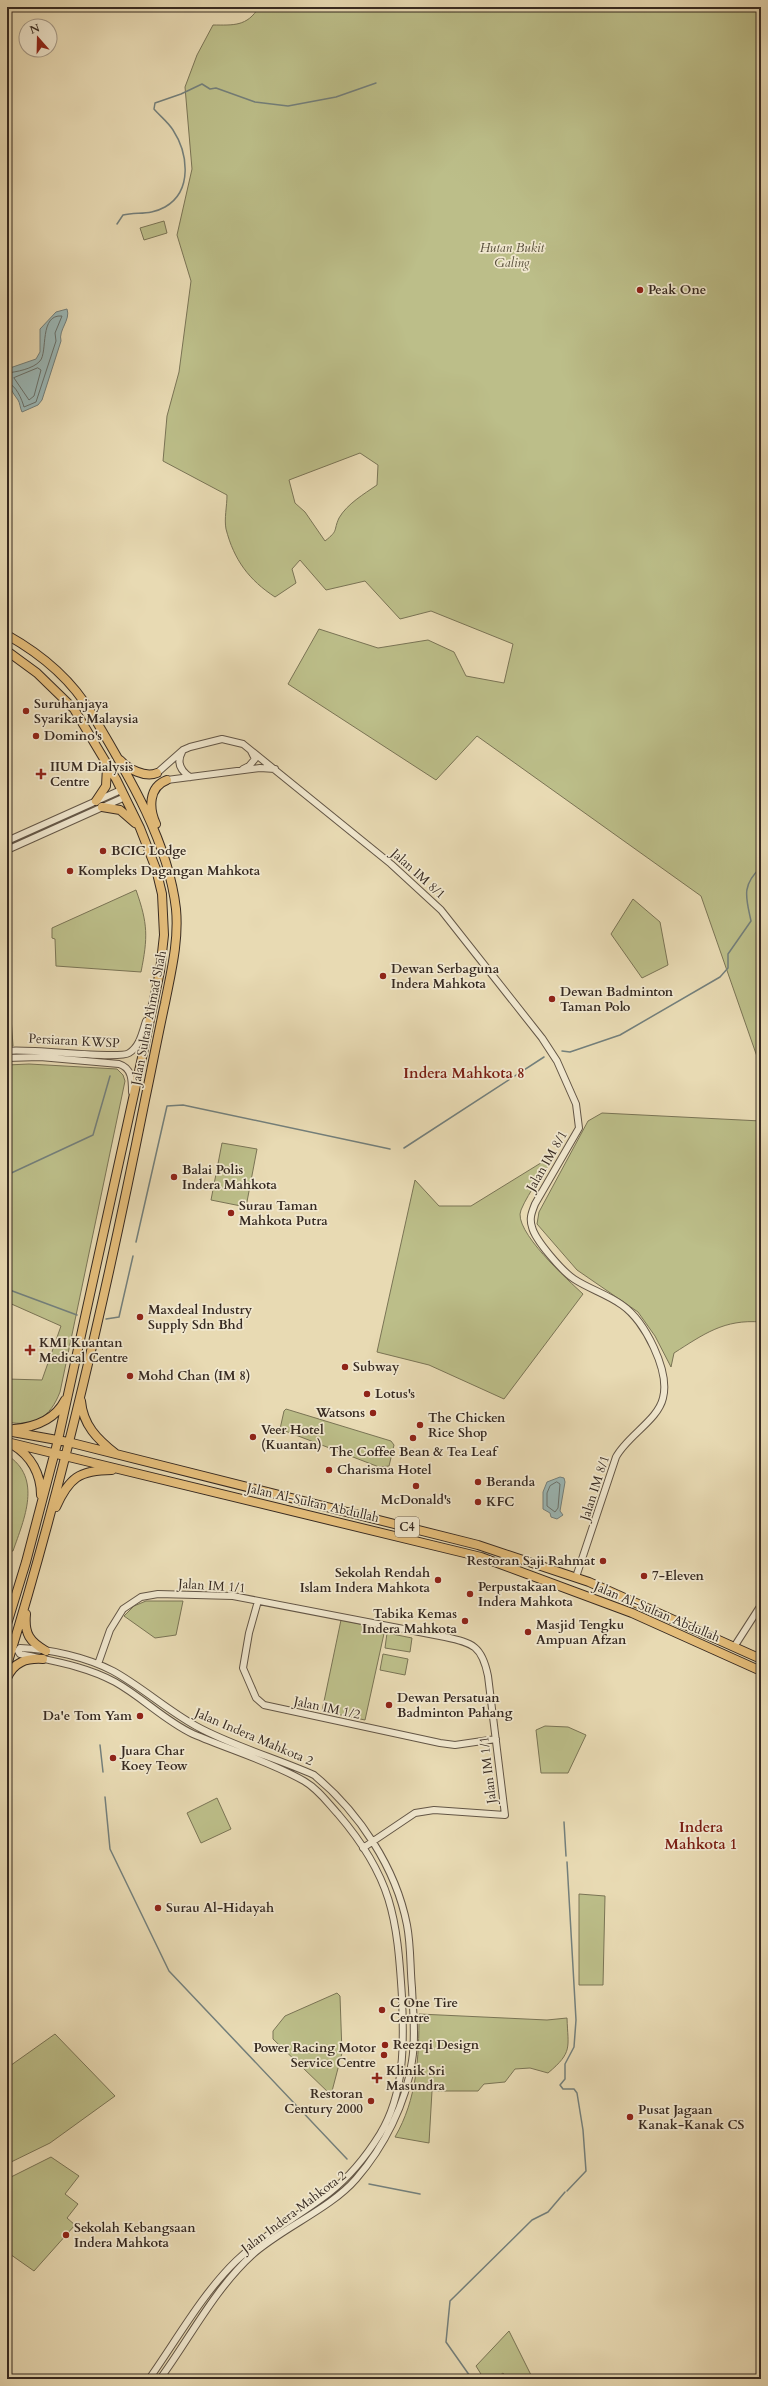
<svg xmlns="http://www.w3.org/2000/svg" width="768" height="2386" viewBox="0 0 768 2386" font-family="Cardo,serif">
<rect width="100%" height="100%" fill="#e8dab3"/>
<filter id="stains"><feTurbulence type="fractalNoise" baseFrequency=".005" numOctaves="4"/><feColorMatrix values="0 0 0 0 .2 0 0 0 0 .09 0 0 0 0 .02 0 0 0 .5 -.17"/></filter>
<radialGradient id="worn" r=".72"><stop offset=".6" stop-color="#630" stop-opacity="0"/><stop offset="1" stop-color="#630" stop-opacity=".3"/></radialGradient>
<path fill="#bcbe89" stroke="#7a7455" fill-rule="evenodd" d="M 259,7 L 761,7 L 761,1068 L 701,896 L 477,736 L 436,780 L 288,684 L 319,629 L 378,648 L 428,640 L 454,652 L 466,676 L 504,683 L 513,644 L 431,611 L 400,619 L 365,581 L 326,590 L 300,560 L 292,569 L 296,583 L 275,597 C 249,580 234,560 226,529 C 224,519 227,506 227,495 L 163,461 L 167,416 L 179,372 L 191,281 L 177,235 L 192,169 L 185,87 L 197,55 L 213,25 C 233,25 247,27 259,7 ZM 360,453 L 378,465 L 377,485 C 364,494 347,504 339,518 C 333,531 339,530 325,541 L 305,512 L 295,503 L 289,480 Z
M 164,221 L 167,233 L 144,240 L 140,228 Z
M 136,890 C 148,924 148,937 141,972 L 56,966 L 55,939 L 52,938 L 52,928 Z
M 633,899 L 660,922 L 668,965 L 642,978 L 611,934 Z
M 7,959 L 13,1046 L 7,1046 Z
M 29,1064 L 117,1069 L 123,1075 L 125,1081 L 60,1392 C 50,1418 34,1427 7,1422 L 7,1379 L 42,1380 L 61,1326 L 7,1302 L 7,1065 Z
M 602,1113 L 761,1121 L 761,1322 C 724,1319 704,1334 674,1353 L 671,1367 L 655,1336 L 638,1312 L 577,1270 L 537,1224 L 539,1212 L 588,1121 Z
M 222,1143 L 257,1149 L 246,1207 L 211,1200 Z
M 557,1153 C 545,1171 529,1191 521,1210 C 512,1230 569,1281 583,1294 L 504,1399 L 429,1365 L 377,1352 L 415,1180 L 439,1206 L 471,1206 Z
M 286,1409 L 391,1441 L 394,1445 L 389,1466 L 379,1467 L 280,1429 L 284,1411 Z
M 7,1455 C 43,1478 24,1519 13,1551 L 7,1551 Z
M 146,1601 L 183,1601 L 176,1635 L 155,1638 L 124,1616 L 134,1606 Z
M 341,1620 L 385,1629 L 365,1720 L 322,1711 Z
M 387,1633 L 412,1638 L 410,1652 L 385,1648 Z
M 383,1654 L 408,1659 L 405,1675 L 380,1670 Z
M 545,1726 L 568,1727 L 586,1735 L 568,1773 L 541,1773 L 536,1730 Z
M 217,1798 L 231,1829 L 201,1843 L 187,1813 Z
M 579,1894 L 605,1896 L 603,1985 L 579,1985 Z
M 337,1993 L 340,1996 L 342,2053 L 331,2095 L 273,2039 L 273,2031 L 285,2016 Z
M 419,2014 L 547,2020 L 567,2018 C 568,2048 573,2052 548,2073 L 530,2068 L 515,2069 L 505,2082 L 484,2084 L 478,2091 L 432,2091 L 429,2143 L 395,2137 C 417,2099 419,2058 419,2014 Z
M 55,2034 L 115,2096 L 50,2143 L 7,2164 L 7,2068 Z
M 51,2157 L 79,2176 L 65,2194 L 78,2204 L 67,2218 L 75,2225 L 34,2271 L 7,2252 L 7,2179 Z
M 509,2331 L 533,2379 L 508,2379 L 503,2373 L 495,2379 L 484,2379 L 476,2366 Z"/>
<path fill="#9bb8b7" stroke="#737f7b" d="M 67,309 C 71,320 58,330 61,341 L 42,400 L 38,405 L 22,412 C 20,408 20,403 18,400 C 10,389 7,384 7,369 L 36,359 L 40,352 L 40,329 L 56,312 Z
M 560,1477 L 564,1478 L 565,1482 L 560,1511 L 563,1515 L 557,1519 L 551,1517 L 550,1513 L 543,1509 L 543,1492 L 547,1482 Z"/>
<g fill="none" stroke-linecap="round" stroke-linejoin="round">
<path stroke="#69716c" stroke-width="1" d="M 38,368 L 41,370 L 34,396 L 29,400 L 14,378 Z
M 7,373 C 16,372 33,369 40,361 C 48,352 39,314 62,316 L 55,333 L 56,341 L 36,402 L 24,407 C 22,400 16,384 7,383
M 557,1482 L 560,1484 L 558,1508 L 555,1512 L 547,1506 L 547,1493 L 550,1486 Z"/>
<path stroke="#737f7b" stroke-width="1.5" d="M 117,224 L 123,215 C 138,212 151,215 165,207 C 193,191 188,153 173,130 C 168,122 160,116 154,109 L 155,103 L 181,94 L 202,84 L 210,89 L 216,88 L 255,102 L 288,106 L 336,97 L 376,83
M 562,1051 L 570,1052 L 620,1035 L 720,977 L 728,968 L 728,954 L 751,921 C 746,897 741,886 761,867
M 404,1148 L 544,1057
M 7,1175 L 93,1135 L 110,1076
M 136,1242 L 167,1106 L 183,1105 L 390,1149
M 7,1289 L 77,1315
M 106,1319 L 119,1317 L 133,1256
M 100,1745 L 103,1772
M 105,1797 L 110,1849 L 169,1971 L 347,2159
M 564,1822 L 566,1856
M 567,1862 L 576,2020 L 574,2047 L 565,2064 L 565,2079 L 560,2085 L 563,2089 L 574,2089 L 577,2093 L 583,2130 L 586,2171 L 567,2191
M 369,2184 L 420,2194
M 472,2379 L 446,2342 L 450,2301 L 532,2220 L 548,2212 L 565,2192"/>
<g stroke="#635646" stroke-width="8">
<path id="minor" d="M 182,752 C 176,763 181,771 190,777
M 243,769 L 249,766 L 255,759 L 251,751
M 157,773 L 183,750 L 190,747 L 222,739 L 243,744 L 391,864 L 441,910 L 542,1038 L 557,1061 L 576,1104 L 579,1128 L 535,1204 C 532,1212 529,1218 532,1227 C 535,1240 562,1271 574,1279 C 589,1289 607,1294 622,1305 C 645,1321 670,1371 663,1398 C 658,1420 627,1436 616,1457 L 576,1577
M 167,780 L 260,768 L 275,769
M 7,841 L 121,790
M 7,850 L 125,797
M 7,1051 C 30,1048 118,1060 129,1053 C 140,1046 142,1033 146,1021
M 7,1058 L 40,1057 L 119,1064 C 132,1068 132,1080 132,1092
M 258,1601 L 249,1633 L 243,1668 L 256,1698 L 264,1705 L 440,1743 L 455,1745 L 496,1739
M 734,1647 L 761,1605
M 98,1664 L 110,1630 L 123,1609 L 141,1597 L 158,1594 L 233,1596 L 445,1637 C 473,1643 482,1646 488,1676 L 505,1815 L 434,1810 L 415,1813 L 363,1848
M 149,2379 C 176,2341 202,2294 236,2261 C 264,2234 298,2217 329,2193 C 348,2178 367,2155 380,2134 C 405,2093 404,2043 402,1997 C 397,1917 392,1877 338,1814 C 327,1802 318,1789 304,1781 C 269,1761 230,1750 193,1734 C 165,1721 142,1697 115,1682 C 86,1666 52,1661 20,1654 L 18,1651 L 20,1648 C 50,1649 86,1657 113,1671 C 142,1687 167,1710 196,1726 C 232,1746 276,1758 314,1775 C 359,1812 396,1868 407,1925 C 411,1946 410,1967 412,1988 C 413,2012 416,2037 412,2061 C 406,2104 384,2147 356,2179 C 330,2209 282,2228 252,2255 C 214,2290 190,2338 160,2379"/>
</g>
<g stroke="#372a21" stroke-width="10">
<path id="major" d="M 7,635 C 41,654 72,680 92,714 C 127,773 168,840 176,909 C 179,941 171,972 165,1003 C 158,1035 152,1067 145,1100 C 107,1290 64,1480 7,1665
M 7,651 L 37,673 L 74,709 L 116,779 L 140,828 L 156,869 L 162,894 L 164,935 L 160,971 L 143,1053 L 58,1440 L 26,1562 L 7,1624
M 120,760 C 128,769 145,778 157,773
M 96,801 L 106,786 L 107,767
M 102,807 L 120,810 L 135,823
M 156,824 C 149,809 148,787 167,780
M 81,1401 C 83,1425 97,1439 116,1454
M 14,1429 C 35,1427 55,1420 65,1400
M 7,1431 L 68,1442 L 478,1545 L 589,1582 L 761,1659
M 7,1442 L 481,1557 L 632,1613 L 761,1671
M 13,1445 C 31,1456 41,1474 41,1495
M 56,1507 C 69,1478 79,1470 112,1470
M 26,1614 C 24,1634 30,1642 46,1651
M 7,1678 C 14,1662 26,1658 43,1659"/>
</g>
<use href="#minor" stroke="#f0e7ce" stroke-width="6"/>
<use href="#major" stroke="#e4bd7a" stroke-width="8"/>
</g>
<g fill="#8f2418" stroke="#f0e7ce" stroke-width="1.5">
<circle cx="640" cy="290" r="4"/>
<circle cx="26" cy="711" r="4"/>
<circle cx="36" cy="736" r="4"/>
<path d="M39 768h4v4h4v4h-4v4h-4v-4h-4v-4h4z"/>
<circle cx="103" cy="851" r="4"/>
<circle cx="70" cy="871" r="4"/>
<circle cx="383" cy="976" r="4"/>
<circle cx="552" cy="999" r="4"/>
<circle cx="174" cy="1177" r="4"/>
<circle cx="231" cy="1213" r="4"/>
<circle cx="140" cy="1317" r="4"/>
<path d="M28 1344h4v4h4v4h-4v4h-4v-4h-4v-4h4z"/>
<circle cx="345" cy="1367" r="4"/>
<circle cx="130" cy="1376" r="4"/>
<circle cx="367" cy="1394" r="4"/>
<circle cx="373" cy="1413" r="4"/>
<circle cx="420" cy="1425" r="4"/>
<circle cx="253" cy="1437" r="4"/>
<circle cx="413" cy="1438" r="4"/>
<circle cx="329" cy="1470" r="4"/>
<circle cx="478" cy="1482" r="4"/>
<circle cx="416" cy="1486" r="4"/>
<circle cx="478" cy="1502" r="4"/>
<circle cx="603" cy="1561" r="4"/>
<circle cx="644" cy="1576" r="4"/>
<circle cx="438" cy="1580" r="4"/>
<circle cx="470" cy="1594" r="4"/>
<circle cx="465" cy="1621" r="4"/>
<circle cx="528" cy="1632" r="4"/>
<circle cx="389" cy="1705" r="4"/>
<circle cx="140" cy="1716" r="4"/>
<circle cx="113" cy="1758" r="4"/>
<circle cx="158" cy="1908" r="4"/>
<circle cx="382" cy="2010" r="4"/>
<circle cx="385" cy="2045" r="4"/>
<circle cx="384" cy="2055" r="4"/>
<path d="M375 2072h4v4h4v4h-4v4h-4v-4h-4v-4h4z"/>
<circle cx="371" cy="2101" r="4"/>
<circle cx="630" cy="2117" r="4"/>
<circle cx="66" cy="2235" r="4"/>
</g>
<g text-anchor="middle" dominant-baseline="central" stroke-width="3.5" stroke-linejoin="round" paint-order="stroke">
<rect fill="#f0e7ce" stroke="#6e6355" stroke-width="1" x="395" y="1517" width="24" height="20" rx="3"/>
<g font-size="12" font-weight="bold" fill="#372a21">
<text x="407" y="1527">C4</text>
</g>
<g font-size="13" font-style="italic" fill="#584f3b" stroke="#f0e7ce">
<text x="512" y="248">Hutan Bukit<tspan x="512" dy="15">Galing</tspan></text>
</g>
<g font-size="13" font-weight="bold" fill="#372a21" stroke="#f0e7ce" text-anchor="start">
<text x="648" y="290">Peak One</text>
<text x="34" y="704">Suruhanjaya<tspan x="34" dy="15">Syarikat Malaysia</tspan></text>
<text x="44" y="736">Domino's</text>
<text x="50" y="767">IIUM Dialysis<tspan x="50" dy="15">Centre</tspan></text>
<text x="111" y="851">BCIC Lodge</text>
<text x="78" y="871">Kompleks Dagangan Mahkota</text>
<text x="391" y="969">Dewan Serbaguna<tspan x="391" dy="15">Indera Mahkota</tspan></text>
<text x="560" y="992">Dewan Badminton<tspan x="560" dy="15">Taman Polo</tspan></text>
<text x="182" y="1170">Balai Polis<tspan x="182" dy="15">Indera Mahkota</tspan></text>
<text x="239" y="1206">Surau Taman<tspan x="239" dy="15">Mahkota Putra</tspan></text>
<text x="148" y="1310">Maxdeal Industry<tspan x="148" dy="15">Supply Sdn Bhd</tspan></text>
<text x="39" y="1343">KMI Kuantan<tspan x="39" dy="15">Medical Centre</tspan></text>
<text x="353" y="1367">Subway</text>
<text x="138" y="1376">Mohd Chan (IM 8)</text>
<text x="375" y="1394">Lotus's</text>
<text x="365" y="1413" text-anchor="end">Watsons</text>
<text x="428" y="1418">The Chicken<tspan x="428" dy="15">Rice Shop</tspan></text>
<text x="261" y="1430">Veer Hotel<tspan x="261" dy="15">(Kuantan)</tspan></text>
<text x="413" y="1452" text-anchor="middle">The Coffee Bean &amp; Tea Leaf</text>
<text x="337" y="1470">Charisma Hotel</text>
<text x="486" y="1482">Beranda</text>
<text x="416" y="1500" text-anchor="middle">McDonald's</text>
<text x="486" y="1502">KFC</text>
<text x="595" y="1561" text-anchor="end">Restoran Saji Rahmat</text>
<text x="430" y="1573" text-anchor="end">Sekolah Rendah<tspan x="430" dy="15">Islam Indera Mahkota</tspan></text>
<text x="652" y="1576">7-Eleven</text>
<text x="478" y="1587">Perpustakaan<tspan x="478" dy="15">Indera Mahkota</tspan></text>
<text x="457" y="1614" text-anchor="end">Tabika Kemas<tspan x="457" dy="15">Indera Mahkota</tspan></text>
<text x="536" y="1625">Masjid Tengku<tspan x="536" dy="15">Ampuan Afzan</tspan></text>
<text x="397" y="1698">Dewan Persatuan<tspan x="397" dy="15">Badminton Pahang</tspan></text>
<text x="132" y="1716" text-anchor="end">Da'e Tom Yam</text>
<text x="121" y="1751">Juara Char<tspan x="121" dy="15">Koey Teow</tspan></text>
<text x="166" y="1908">Surau Al-Hidayah</text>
<text x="390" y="2003">C One Tire<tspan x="390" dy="15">Centre</tspan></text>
<text x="393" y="2045">Reezqi Design</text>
<text x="376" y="2048" text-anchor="end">Power Racing Motor<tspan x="376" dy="15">Service Centre</tspan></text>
<text x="386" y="2071">Klinik Sri<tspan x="386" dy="15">Masundra</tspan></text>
<text x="363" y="2094" text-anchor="end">Restoran<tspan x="363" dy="15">Century 2000</tspan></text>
<text x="638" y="2110">Pusat Jagaan<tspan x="638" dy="15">Kanak-Kanak CS</tspan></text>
<text x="74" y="2228">Sekolah Kebangsaan<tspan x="74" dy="15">Indera Mahkota</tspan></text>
</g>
<g font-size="13" fill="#372a21" stroke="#f0e7ce">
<text transform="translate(418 874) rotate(42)">Jalan IM 8/1</text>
<text transform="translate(149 1018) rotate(-79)">Jalan Sultan Ahmad Shah</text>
<text transform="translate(74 1041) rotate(3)">Persiaran KWSP</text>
<text transform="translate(547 1161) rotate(-60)">Jalan IM 8/1</text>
<text transform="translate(595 1488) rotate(-72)">Jalan IM 8/1</text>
<text transform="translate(313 1503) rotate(13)">Jalan Al-Sultan Abdullah</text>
<text transform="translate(212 1586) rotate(4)">Jalan IM 1/1</text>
<text transform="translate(657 1612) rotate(23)">Jalan Al-Sultan Abdullah</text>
<text transform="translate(327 1708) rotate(12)">Jalan IM 1/2</text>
<text transform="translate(254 1737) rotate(23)">Jalan Indera Mahkota 2</text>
<text transform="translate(488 1770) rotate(-97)">Jalan IM 1/1</text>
<text transform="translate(294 2212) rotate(-37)">Jalan Indera Mahkota 2</text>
</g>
<g font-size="15" font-weight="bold" fill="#7a1f14" stroke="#f0e7ce">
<text x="464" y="1073">Indera Mahkota 8</text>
<text x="701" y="1827">Indera<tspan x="701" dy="17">Mahkota 1</tspan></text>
</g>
</g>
<rect width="768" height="2386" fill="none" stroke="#e8dab3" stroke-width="24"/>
<rect x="8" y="8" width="752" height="2370" fill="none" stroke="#372a21" stroke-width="2"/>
<rect x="12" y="12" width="744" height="2362" fill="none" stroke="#372a21"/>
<g transform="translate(38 38) rotate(340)"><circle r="19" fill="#f0e7ce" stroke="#a69b89"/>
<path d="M0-3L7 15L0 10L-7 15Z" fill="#8f2418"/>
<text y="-6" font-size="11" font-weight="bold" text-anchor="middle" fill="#372a21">N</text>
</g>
<rect width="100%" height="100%" filter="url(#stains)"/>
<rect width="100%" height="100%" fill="url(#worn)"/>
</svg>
